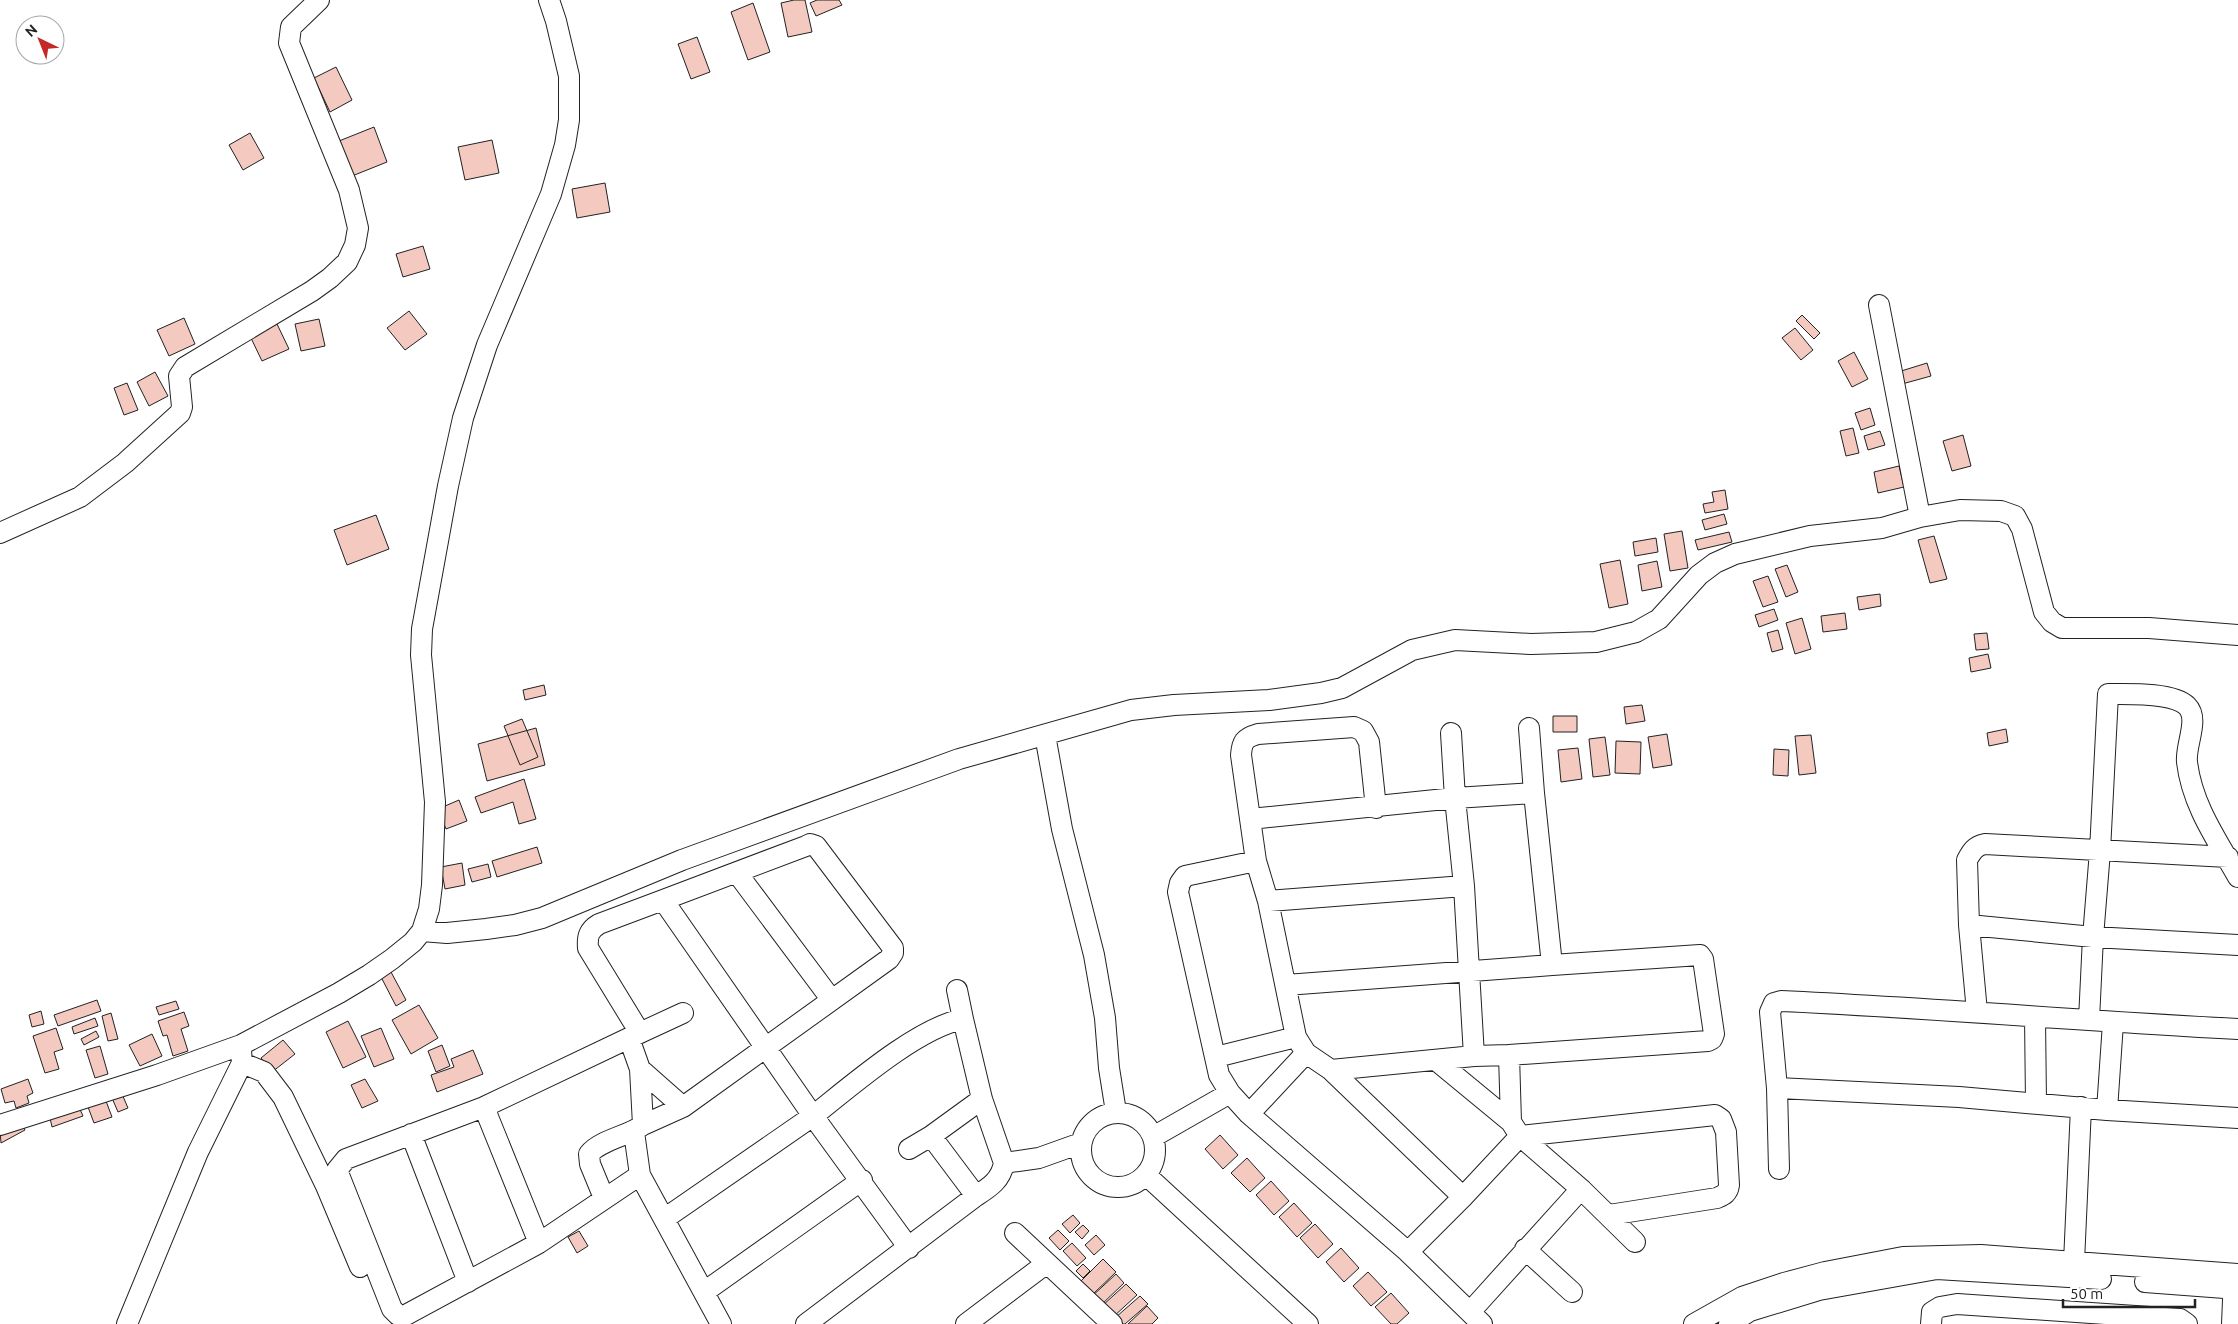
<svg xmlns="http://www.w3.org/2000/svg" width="2238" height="1324" viewBox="0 0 2238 1324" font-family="Ubuntu,sans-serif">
<rect width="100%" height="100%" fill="#fff"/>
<path fill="#f3c9c0" stroke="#222" d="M 794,0 L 805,0 L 812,32 L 788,37 L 781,3 Z
M 817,0 L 839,0 L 842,5 L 816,16 L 810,3 Z
M 753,3 L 770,52 L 748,60 L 731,12 Z
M 697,37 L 710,72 L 691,79 L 678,44 Z
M 336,67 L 352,100 L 330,112 L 314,78 Z
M 374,127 L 387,162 L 352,176 L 339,141 Z
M 250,133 L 264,158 L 243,170 L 229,145 Z
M 492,140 L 499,173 L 465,180 L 458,147 Z
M 605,183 L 610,212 L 577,218 L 572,189 Z
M 423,246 L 430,269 L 403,277 L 396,254 Z
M 409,311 L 427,334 L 405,350 L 387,328 Z
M 1802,315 L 1820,333 L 1814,339 L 1796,321 Z
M 184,318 L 195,344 L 169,356 L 157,330 Z
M 319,319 L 325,346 L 301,351 L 295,324 Z
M 277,324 L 289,349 L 262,361 L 250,336 Z
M 1795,328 L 1813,350 L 1801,360 L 1782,338 Z
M 1854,352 L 1868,379 L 1852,387 L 1838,361 Z
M 1927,363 L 1931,376 L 1902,384 L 1898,372 Z
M 155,372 L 168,396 L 149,406 L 137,382 Z
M 127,383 L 138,410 L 124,415 L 114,388 Z
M 1870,408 L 1875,425 L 1861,430 L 1855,413 Z
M 1853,428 L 1859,453 L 1846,456 L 1840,431 Z
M 1880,431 L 1885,445 L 1868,450 L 1864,436 Z
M 1963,435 L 1971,466 L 1952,471 L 1943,441 Z
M 1899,466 L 1904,487 L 1878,493 L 1874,472 Z
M 1725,490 L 1728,509 L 1705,513 L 1703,504 L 1714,502 L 1712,492 Z
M 1724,514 L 1727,524 L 1705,530 L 1702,520 Z
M 376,515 L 389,549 L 347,565 L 334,530 Z
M 1682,531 L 1688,568 L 1670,571 L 1664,534 Z
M 1729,532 L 1732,542 L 1698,550 L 1695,540 Z
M 1934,536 L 1947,579 L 1930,583 L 1918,540 Z
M 1656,538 L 1658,552 L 1635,556 L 1633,542 Z
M 1620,560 L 1628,604 L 1609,608 L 1600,564 Z
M 1657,561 L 1662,587 L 1642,591 L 1638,565 Z
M 1787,565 L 1798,592 L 1786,597 L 1775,569 Z
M 1768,576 L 1778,602 L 1763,607 L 1753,581 Z
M 1880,594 L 1881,606 L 1859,610 L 1857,597 Z
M 1774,609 L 1778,620 L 1759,627 L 1755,615 Z
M 1845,613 L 1847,629 L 1823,632 L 1821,616 Z
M 1802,618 L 1811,649 L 1795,654 L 1786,623 Z
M 1778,630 L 1783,649 L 1772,652 L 1767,633 Z
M 1987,633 L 1989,649 L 1976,650 L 1974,634 Z
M 1988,654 L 1991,668 L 1971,672 L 1969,658 Z
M 544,685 L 546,695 L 525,700 L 523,690 Z
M 1642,705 L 1645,721 L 1626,724 L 1624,707 Z
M 1553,716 L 1577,716 L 1577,732 L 1553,732 Z
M 522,719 L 538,757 L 520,765 L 504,726 Z
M 536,728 L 545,765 L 487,781 L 478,744 Z
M 2006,729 L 2008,742 L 1989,746 L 1987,733 Z
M 1667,734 L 1672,765 L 1653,768 L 1648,737 Z
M 1811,735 L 1816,773 L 1799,775 L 1795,736 Z
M 1605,737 L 1610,775 L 1593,777 L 1589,739 Z
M 1616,741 L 1641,742 L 1640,774 L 1615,773 Z
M 1578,748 L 1582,779 L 1561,782 L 1558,750 Z
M 1774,749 L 1789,750 L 1788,776 L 1773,775 Z
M 524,779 L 536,819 L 519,824 L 513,802 L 481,813 L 475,797 Z
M 459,800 L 467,821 L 446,829 L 438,809 Z
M 537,847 L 542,863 L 497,877 L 492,861 Z
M 462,863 L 465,885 L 445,889 L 441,867 Z
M 488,864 L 491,877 L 472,882 L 468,869 Z
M 391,972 L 406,1000 L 396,1006 L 381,977 Z
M 97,1000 L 101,1011 L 58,1026 L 54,1015 Z
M 176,1001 L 179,1009 L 159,1015 L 156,1007 Z
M 419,1005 L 438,1038 L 411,1054 L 392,1020 Z
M 41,1011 L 44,1024 L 32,1027 L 29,1015 Z
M 184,1012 L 189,1026 L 181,1029 L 188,1051 L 173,1056 L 167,1035 L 163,1036 L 158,1021 Z
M 111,1013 L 118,1039 L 108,1041 L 102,1016 Z
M 95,1018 L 98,1026 L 74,1034 L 72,1027 Z
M 348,1021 L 366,1057 L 343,1068 L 326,1032 Z
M 56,1028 L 63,1049 L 54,1052 L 59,1069 L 45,1073 L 33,1036 Z
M 381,1028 L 394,1059 L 374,1067 L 361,1036 Z
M 96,1031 L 99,1037 L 84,1045 L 81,1039 Z
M 152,1034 L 162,1056 L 140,1066 L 129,1045 Z
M 283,1040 L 295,1054 L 272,1072 L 261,1058 Z
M 442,1045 L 450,1066 L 436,1072 L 428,1051 Z
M 100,1046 L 108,1074 L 95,1078 L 86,1050 Z
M 473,1050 L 483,1074 L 437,1092 L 431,1075 L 454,1067 L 451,1059 Z
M 28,1079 L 33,1093 L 27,1096 L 29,1103 L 16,1108 L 14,1101 L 5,1103 L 1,1089 Z
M 365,1079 L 378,1101 L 362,1108 L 351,1085 Z
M 122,1094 L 128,1108 L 118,1112 L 112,1098 Z
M 106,1101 L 112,1117 L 94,1123 L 88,1107 Z
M 79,1107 L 83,1116 L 52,1127 L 50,1118 Z
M 20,1121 L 25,1130 L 1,1143 L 0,1131 Z
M 1220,1135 L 1238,1155 L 1223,1169 L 1205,1149 Z
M 1247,1158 L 1265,1178 L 1250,1192 L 1231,1173 Z
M 1271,1181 L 1289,1201 L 1274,1215 L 1256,1195 Z
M 1294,1203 L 1312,1223 L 1297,1237 L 1279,1217 Z
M 1073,1215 L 1080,1223 L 1070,1233 L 1062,1224 Z
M 1315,1224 L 1333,1244 L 1318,1258 L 1300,1238 Z
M 1083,1225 L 1089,1231 L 1082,1239 L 1075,1232 Z
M 1058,1230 L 1069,1241 L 1060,1250 L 1049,1238 Z
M 579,1231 L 588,1246 L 577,1253 L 568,1237 Z
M 1096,1235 L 1105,1245 L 1094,1255 L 1085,1245 Z
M 1072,1243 L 1086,1258 L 1077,1266 L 1063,1251 Z
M 1341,1248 L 1359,1268 L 1344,1282 L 1326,1262 Z
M 1103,1259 L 1116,1272 L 1092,1295 L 1079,1283 Z
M 1083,1264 L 1090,1271 L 1083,1278 L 1076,1271 Z
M 1368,1272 L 1387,1292 L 1371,1306 L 1353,1286 Z
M 1116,1274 L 1124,1283 L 1099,1307 L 1090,1298 Z
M 1126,1284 L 1137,1295 L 1112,1318 L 1102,1306 Z
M 1391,1293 L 1409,1313 L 1397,1324 L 1391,1324 L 1375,1307 Z
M 1140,1296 L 1148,1304 L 1125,1324 L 1122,1324 L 1116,1317 Z
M 1147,1306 L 1158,1318 L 1152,1324 L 1128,1324 Z"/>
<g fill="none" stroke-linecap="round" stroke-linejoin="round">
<g stroke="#222" stroke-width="22">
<path id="minor" d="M 1879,305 L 1920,517
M 0,533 L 80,497 L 125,463 L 180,413 L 182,407 L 179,376 L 185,367 L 312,291 L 330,278 L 347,262 L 355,245 L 358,228 L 349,190 L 289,43 L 291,27 L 319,0
M 1529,728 L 1534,793
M 1045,735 L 1062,829 L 1094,955 L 1105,1018 L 1109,1068 L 1116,1112
M 1250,819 L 1455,798 L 1534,793 L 1552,965 L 1286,985
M 737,873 L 831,999
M 1268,901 L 1464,886 L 1455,798 L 1451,733
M 1969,925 L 2093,937 L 2238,945
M 422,931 L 447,933 L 486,929 L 515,925 L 542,918 L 682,860 L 959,759 L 1131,710 L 1174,705 L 1269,700 L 1321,693 L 1342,688 L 1412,650 L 1455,640 L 1531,644 L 1596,642 L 1636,632 L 1659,619 L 1699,575 L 1715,563 L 1735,554 L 1810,536 L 1882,528 L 1920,517 L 1960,510 L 2001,511 L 2015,516 L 2022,529 L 2044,612 L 2052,622 L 2062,628 L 2149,628 L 2238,635
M 957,990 L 963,1019
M 1977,1012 L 1969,925 L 1967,860 C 1972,851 1975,846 1985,844 L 2228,857
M 2035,1017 L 2036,1103
M 2089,1020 L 2093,937 L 2100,851 L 2108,694 C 2127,694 2173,692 2187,706 C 2200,719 2185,745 2187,762 C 2192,805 2217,840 2238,877
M 640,1033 L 588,948 C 587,936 589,930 599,924 L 663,900
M 629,1038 L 484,1107 L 346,1159 L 337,1170 L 392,1309 L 398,1315 L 404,1316 L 539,1243 L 640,1175
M 1306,1053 L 1331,1070 L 1474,1056 L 1464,886
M 1509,1055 L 1708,1041 L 1712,1039 L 1714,1034 L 1703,959 L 1700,955 L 1552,965
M 1474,1056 L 1509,1055 L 1511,1122
M 1216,1057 L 1296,1037
M 1437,1061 L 1511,1122 L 1520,1136 L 1463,1197
M 242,1063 L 264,1072 L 283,1097 L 326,1186 L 360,1267
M 640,1069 L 683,1107
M 1331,1070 L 1463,1197 L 1408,1252
M 1777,1088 L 1959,1097 L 2107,1110 L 2238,1118
M 1230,1093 L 1219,1075 L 1178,892 L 1180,883 L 1185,876 L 1256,861
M 484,1107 L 539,1243
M 2107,1110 L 2113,1023
M1081 1150a37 37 0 1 1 74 0a37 37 0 1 1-74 0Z
M 1249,1114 L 1306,1053 L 1296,1037 L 1268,901 L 1256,861 L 1241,755 C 1242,742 1244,738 1258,734 L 1354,727 L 1363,731 L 1369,742 L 1376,808
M 0,1125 L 157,1075 L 241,1045 L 339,993 L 369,975 L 392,959 L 413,942 L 422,931 L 429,909 L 432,885 L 435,802 L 421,655 L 422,629 L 448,486 L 463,418 L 487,345 L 551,194 L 565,145 L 569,120 L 569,76 L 556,21 L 549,0
M 643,1125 L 683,1107 L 889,959 L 893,953 L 893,948 L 816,846 L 810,844 L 806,846 L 663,900 L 813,1116 L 664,1219
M 634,1132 L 640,1175 L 721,1324
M 411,1134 L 468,1282
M 931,1136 L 982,1099
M 1520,1136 L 1715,1115 L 1721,1119 L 1726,1132 L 1729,1185 C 1728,1193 1724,1195 1717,1198 L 1609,1215
M 1520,1136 L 1581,1189 L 1635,1242
M 1153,1137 L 1230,1093 L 1249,1114 L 1408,1252 L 1482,1324
M 1779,1169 L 1777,1088 L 1770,1012 L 1774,1003 L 1781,1001 C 1933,1008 2085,1021 2238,1029
M 1146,1175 L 1308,1324
M 976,1196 C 990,1187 1001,1180 1004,1163 L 1039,1158 L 1081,1143
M 604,1198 L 590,1164 L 589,1154 C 600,1140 628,1136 643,1125 L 640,1069 L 629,1038 L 683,1013
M 1015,1233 L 1047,1263
M 909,1248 L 813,1116 C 851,1086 917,1028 963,1019 L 982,1099 L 1004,1163
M 1525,1249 L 1572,1292
M 2074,1262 L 2081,1107
M 2145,1282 L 2238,1289
M 704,1292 L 862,1180
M 1470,1312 L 1581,1189
M 127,1324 L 198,1152 L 242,1063 L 241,1051
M 806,1324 L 976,1196 L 931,1136 L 909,1149
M 966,1324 L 1047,1263 L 1112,1324
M 1694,1324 L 1742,1297 L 1784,1283 L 1825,1272 L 1903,1257 L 1981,1255 L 2238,1274
M 1729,1324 L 1750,1311 L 1819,1290 L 1937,1269 L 2101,1279
M 1931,1324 L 1932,1312 L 1940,1307 L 1957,1304 L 2180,1319 L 2187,1324
M 2232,1324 L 2234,1276"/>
</g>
<use href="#minor" stroke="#fff" stroke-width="20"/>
</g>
<g transform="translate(40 40) rotate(317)"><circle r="24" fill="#ffffff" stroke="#a7a7a7"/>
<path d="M0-4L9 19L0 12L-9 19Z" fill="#c62828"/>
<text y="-8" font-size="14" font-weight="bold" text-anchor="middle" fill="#222222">N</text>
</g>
<path d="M2063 1299v8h132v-8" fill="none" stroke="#222222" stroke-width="2.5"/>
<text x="2070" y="1299" font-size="15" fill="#222222" stroke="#ffffff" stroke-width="4" paint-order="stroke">50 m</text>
</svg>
